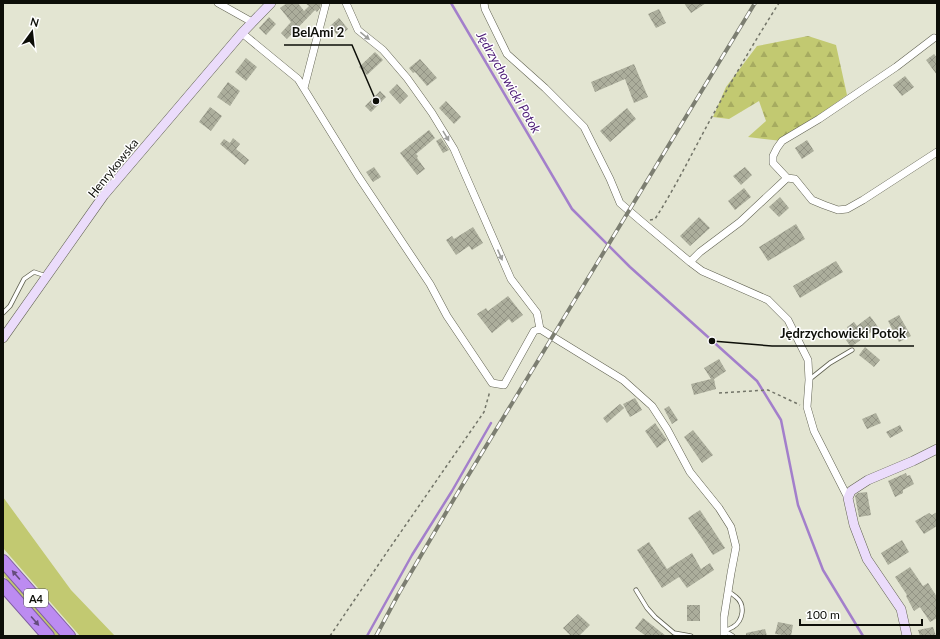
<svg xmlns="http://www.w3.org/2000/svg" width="940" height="639" viewBox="0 0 940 639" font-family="Lato,sans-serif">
<defs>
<pattern id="forest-firs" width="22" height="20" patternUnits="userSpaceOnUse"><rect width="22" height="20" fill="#c2c971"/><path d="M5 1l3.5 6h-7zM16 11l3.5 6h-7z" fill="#a6ab60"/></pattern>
<pattern id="building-cross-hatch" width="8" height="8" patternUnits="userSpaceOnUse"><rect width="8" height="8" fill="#acae9c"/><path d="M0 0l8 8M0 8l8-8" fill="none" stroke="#939485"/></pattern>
</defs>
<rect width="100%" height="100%" fill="#e3e5d2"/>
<path fill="#c2c971" d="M 3,497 L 71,590 L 115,636 L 80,636 L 3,548 Z
M 3,568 L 63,636 L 56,636 L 3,575 Z"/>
<path fill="url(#forest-firs)" d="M 808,36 L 836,45 L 847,95 L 782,141 L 748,137 L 766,121 L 759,101 L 729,119 L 713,117 L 726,87 L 757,46 Z"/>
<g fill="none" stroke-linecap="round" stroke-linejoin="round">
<path stroke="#a37fcb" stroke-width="2.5" d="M 451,3 L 572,209 L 630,267 L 757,381 L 781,420 L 798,505 L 823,570 L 863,636
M 367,636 L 412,555 L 452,491 L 491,423"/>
</g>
<path fill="url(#building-cross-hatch)" d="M 287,3 L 298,3 L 304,11 L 309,6 L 305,3 L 321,3 L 320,8 L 317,12 L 315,10 L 287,39 L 281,33 L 291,22 L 280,8 Z
M 684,3 L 706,3 L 691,13 Z
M 659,9 L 666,23 L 656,28 L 648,14 Z
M 269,17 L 276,24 L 266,35 L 259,28 Z
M 339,18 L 348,29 L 339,37 L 330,26 Z
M 375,52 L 383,60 L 367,75 L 359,67 Z
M 934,54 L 937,58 L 937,75 L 926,60 Z
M 246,58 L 257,67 L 246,81 L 235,72 Z
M 420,59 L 437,78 L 427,86 L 415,72 L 413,73 L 409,68 Z
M 634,64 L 648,97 L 634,103 L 625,79 L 595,92 L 591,82 Z
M 905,76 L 914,87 L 902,96 L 893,85 Z
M 228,82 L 240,91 L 230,106 L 217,97 Z
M 397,84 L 408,96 L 400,104 L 389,92 Z
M 380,91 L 386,97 L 371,112 L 365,106 Z
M 446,101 L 461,117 L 454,124 L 439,108 Z
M 210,107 L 222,116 L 211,131 L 199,122 Z
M 627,108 L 636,119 L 610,142 L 600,131 Z
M 429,130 L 435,138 L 416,154 L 418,156 L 417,158 L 425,169 L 417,175 L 400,153 Z
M 233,138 L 240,144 L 236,149 L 249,160 L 245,165 L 220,144 L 224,139 L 230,143 Z
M 441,138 L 449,150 L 443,153 L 436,141 Z
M 807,140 L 814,151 L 802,159 L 795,148 Z
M 374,167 L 381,177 L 373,182 L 366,172 Z
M 745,167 L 752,175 L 741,185 L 733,176 Z
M 744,188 L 751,197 L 735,210 L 728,201 Z
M 780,197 L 789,208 L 779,217 L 769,207 Z
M 699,217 L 710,228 L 690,246 L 680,236 Z
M 796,224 L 805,239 L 768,261 L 759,247 Z
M 473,227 L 483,243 L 472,250 L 469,246 L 456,255 L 446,240 L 452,236 L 454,239 Z
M 836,261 L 843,272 L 800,298 L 793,286 Z
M 508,296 L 523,315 L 512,323 L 509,319 L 492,333 L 477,314 L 486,308 L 488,311 Z
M 899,315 L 911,336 L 899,342 L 888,321 Z
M 870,316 L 878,327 L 851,347 L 843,336 L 850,331 L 847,327 L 854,322 L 857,326 Z
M 865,347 L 880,360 L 874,367 L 859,355 Z
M 719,359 L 726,371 L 714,379 L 716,389 L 694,395 L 691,384 L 711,379 L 704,368 Z
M 635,398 L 642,410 L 630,417 L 623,404 Z
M 620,404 L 624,408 L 607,423 L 603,418 Z
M 669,406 L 678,420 L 672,424 L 664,409 Z
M 876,413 L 881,423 L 867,429 L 862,419 Z
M 655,423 L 667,440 L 657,448 L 645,431 Z
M 900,425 L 903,431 L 890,438 L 886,432 Z
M 693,430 L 713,455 L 702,463 L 684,437 Z
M 906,473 L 907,476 L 910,475 L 914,484 L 903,490 L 903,493 L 895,497 L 888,481 Z
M 867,492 L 871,515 L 859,517 L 855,496 L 858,493 Z
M 700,510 L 725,548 L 713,555 L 688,518 Z
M 937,512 L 937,526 L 924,534 L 915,521 L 929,513 L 932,515 Z
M 902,540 L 909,552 L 888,565 L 881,553 Z
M 649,542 L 667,569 L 692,553 L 701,569 L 710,563 L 714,570 L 687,588 L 679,577 L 662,588 L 637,550 Z
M 910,567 L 923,586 L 928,583 L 937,597 L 937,618 L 930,622 L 920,607 L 914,611 L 906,596 L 907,595 L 895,577 Z
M 687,605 L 700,605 L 700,621 L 687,621 Z
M 578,614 L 590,625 L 579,636 L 571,636 L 563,628 Z
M 643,618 L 666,636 L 646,636 L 635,628 Z
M 778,622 L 793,625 L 791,636 L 775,634 Z
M 933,627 L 936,636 L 920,636 L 918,630 Z
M 765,629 L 767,636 L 746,636 L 746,633 Z"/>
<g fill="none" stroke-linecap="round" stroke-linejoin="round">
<g stroke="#616252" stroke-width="5">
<path id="lane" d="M 3,313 L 10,306 L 24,279 L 34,272 L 46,276
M 810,379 L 830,363 L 852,350
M 636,590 L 647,608 L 655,617 L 674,633 L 691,636
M 724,630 C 727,630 730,629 733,627 C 743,621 746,605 736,597 C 734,595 731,593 728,592
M 725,631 L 733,636"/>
</g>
<g stroke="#616252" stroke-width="8">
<path id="street" d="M 218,3 L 252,22
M 346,3 L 358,30 L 383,50 L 407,78 L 432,113 L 454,149 L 511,279 L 537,313 L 540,329 L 623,380 L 652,406 L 667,429 L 690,472 L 719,508 L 731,527 L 736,547 L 731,573 L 724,617 L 724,636
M 484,3 L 485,9 L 507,54 L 545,88 L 584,127 L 610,179 L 620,203 L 641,221 L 690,262 L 702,271 L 768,300 L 788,320 L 808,360 L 809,380 L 807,407 L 814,431 L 848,498
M 242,33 L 298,79 L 358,176 L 430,284 L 447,316 L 492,383 L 504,385 L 534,331 L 540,329
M 934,38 L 896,67 L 819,119 L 782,141 L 777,148 L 773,156 L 773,163 L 787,178 L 795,179 L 812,200 L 824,205 L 838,210 L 847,209 L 863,200 L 937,152
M 304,88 L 326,3
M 690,262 L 700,252 L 740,222 L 787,178"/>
</g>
<g stroke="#616252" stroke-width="10">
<path id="secondary" d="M 3,338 L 104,195 L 242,33 L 271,3
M 907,636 L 901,609 L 867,559 L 854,525 L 848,498 L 851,491 L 868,480 L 913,461 L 937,449"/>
</g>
<g stroke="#7f5f9f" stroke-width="14">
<path id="highway" d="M 3,561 L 69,636
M 3,585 L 48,636"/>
</g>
<path stroke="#727468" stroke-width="1.5" stroke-dasharray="3 3" stroke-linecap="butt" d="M 650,220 L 655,219 C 675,188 691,155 709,122 C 731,82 754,42 779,3
M 719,393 L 768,390 L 800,405
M 330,636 L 387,552 L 484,412 L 490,391"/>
<use href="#lane" stroke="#fff" stroke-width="3.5"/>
<use href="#street" stroke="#fff" stroke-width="7"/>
<use href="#secondary" stroke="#ebdcfb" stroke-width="9"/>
<use href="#highway" stroke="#bc8bf1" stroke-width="12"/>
<g stroke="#7c7e71" stroke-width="4">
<path id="rail" d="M 376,636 L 399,593 L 454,499 L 755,3"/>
</g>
<use href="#rail" stroke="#fff" stroke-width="2.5" stroke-dasharray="8" stroke-linecap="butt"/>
</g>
<defs><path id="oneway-solid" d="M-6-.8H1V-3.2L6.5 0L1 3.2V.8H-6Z"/></defs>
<g fill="#9e9f9c">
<use href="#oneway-solid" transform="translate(365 36) rotate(39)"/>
<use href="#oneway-solid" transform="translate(446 136) rotate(59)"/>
<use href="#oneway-solid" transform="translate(500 255) rotate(66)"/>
</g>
<g fill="#644c7c">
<use href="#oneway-solid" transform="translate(16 575) rotate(-131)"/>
<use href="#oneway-solid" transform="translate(35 621) rotate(49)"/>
</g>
<g text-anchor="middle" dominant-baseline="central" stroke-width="3" stroke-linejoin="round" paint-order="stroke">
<rect fill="#fff" stroke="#565652" stroke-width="1" x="24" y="589" width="24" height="18" rx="3"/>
<g font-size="11" font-weight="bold" fill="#0d0e08">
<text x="36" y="598">A4</text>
</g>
<g font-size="12" fill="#0d0e08" stroke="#fff">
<text transform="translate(113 168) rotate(-51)">Henrykowska</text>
</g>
<g font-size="13" font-style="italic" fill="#4c1b75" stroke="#fff">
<text transform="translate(509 82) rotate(60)">Jędrzychowicki Potok</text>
</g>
</g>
<path fill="none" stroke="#0d0e08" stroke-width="1.5" d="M376 101L352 45H284M712 341L772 346H914"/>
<g fill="#0d0e08" stroke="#fff" stroke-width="1.5">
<circle cx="376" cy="101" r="4"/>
<circle cx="712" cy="341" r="4"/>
</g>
<g font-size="13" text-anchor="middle" font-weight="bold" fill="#0d0e08" stroke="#fff" stroke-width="3" stroke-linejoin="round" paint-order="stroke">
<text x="318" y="37">BelAmi 2</text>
<text x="843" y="338">Jędrzychowicki Potok</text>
</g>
<rect width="940" height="639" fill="none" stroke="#0d0e08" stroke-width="8"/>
<g transform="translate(32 32) rotate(15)" stroke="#ffffff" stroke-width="3" paint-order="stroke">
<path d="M0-3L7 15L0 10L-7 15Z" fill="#0d0e08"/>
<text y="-6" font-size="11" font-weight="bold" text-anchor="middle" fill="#0d0e08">N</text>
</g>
<path d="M800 619v6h122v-6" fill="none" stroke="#0d0e08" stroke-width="2"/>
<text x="806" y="619" font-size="12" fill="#0d0e08" stroke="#ffffff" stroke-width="3" paint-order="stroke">100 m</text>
</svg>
